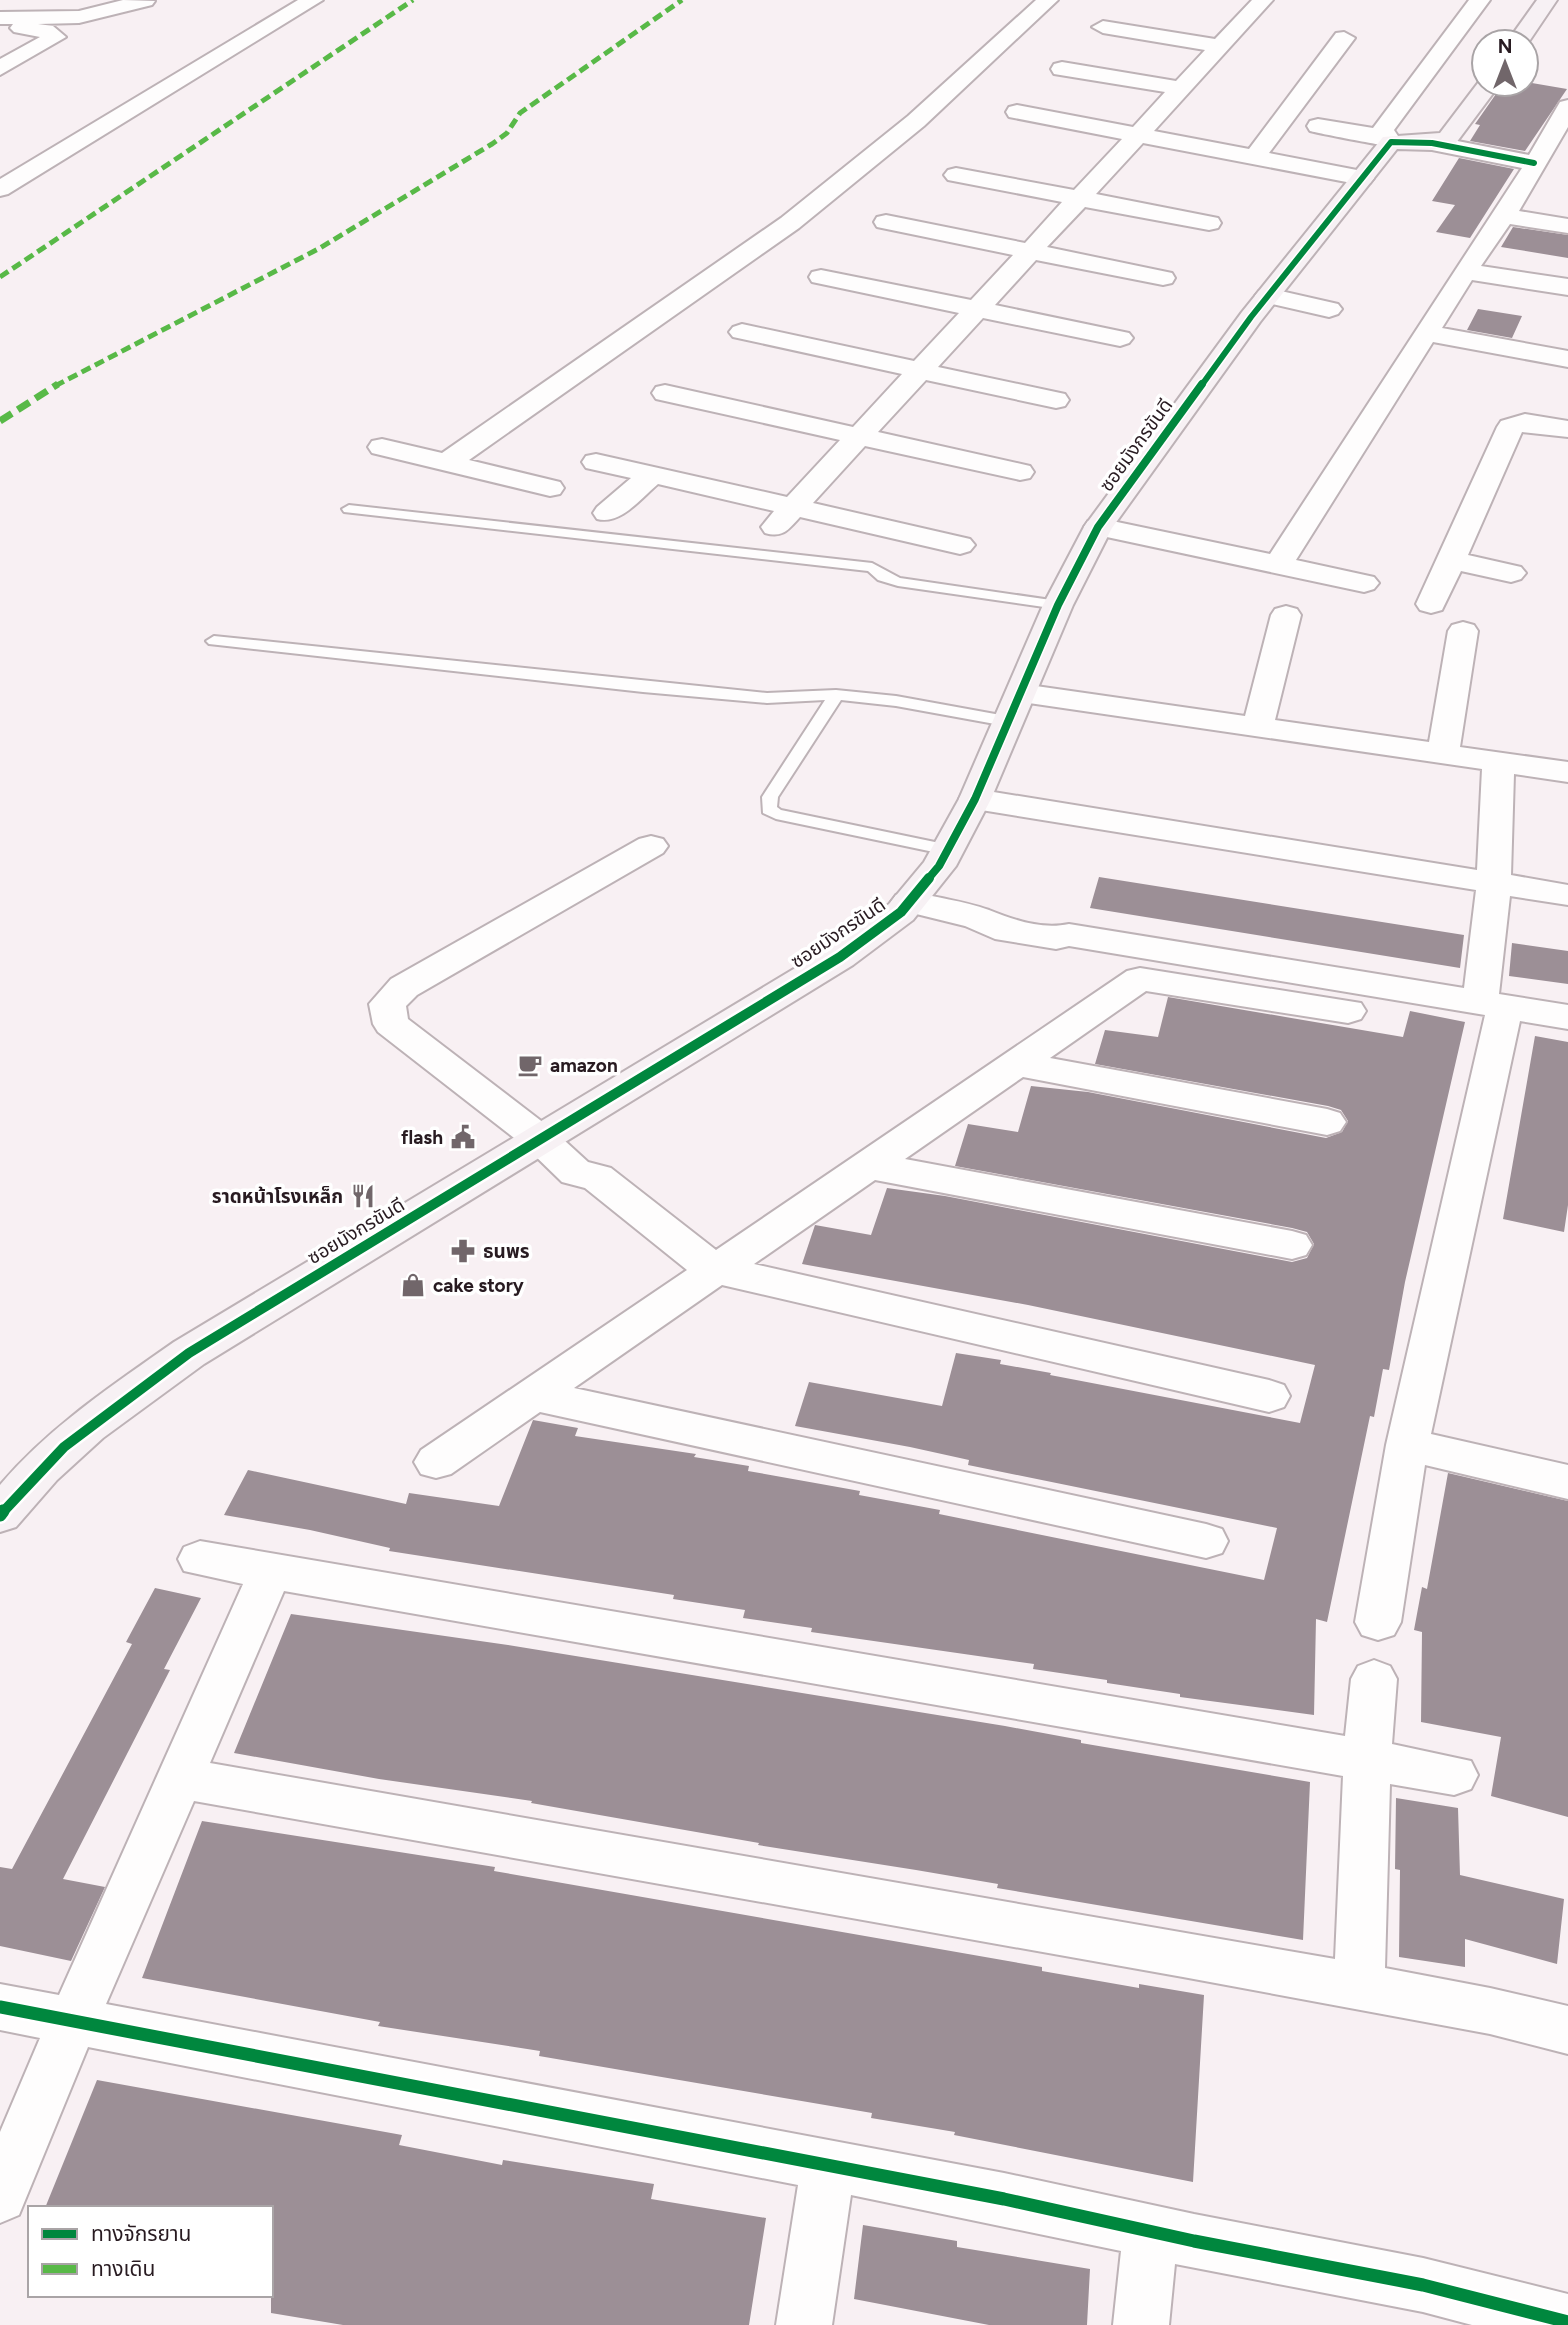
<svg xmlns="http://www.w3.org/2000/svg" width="1568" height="2325" viewBox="0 0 1568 2325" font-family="Figtree,'Noto Sans Thai',sans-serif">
<rect width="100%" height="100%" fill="#f8f0f3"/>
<path fill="#9c8f96" d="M 1526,82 L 1567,89 L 1525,151 L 1470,141 L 1480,125 L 1475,124 L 1503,84 Z
M 1459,158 L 1514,169 L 1470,238 L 1436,232 L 1455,205 L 1432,201 Z
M 1513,227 L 1568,235 L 1568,258 L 1501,247 Z
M 1478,309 L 1522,316 L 1512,338 L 1467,330 Z
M 1099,877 L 1464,935 L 1460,968 L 1090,908 Z
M 1512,943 L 1568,951 L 1568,984 L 1509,976 Z
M 1168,997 L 1403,1037 L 1410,1011 L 1465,1022 L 1405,1282 L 1389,1370 L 1383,1369 L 1374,1417 L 1370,1416 L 1327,1622 L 1316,1619 L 1314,1715 L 1180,1697 L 1180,1694 L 1107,1683 L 1107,1680 L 1033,1669 L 1034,1664 L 811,1632 L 812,1628 L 743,1618 L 745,1610 L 673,1599 L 674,1595 L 389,1551 L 390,1548 L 310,1530 L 224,1515 L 248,1470 L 406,1504 L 409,1493 L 499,1506 L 533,1420 L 578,1428 L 575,1436 L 696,1454 L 694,1457 L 749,1466 L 748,1471 L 860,1491 L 859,1495 L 940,1510 L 939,1514 L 1264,1580 L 1277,1528 L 968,1465 L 969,1460 L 910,1447 L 795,1426 L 809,1382 L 942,1406 L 956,1353 L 1001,1360 L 1000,1364 L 1051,1373 L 1050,1375 L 1300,1423 L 1315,1365 L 1028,1305 L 802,1264 L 815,1225 L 871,1235 L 887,1188 L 945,1196 L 1292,1262 L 1307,1258 L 1314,1244 L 1307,1232 L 1292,1228 L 955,1166 L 968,1124 L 1018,1132 L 1031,1086 L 1088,1092 L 1326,1138 L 1342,1132 L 1348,1121 L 1341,1110 L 1328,1106 L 1095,1064 L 1105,1030 L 1158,1037 Z
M 1535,1036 L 1568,1042 L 1568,1205 L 1564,1232 L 1503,1219 Z
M 1448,1473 L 1568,1501 L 1568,1817 L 1491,1796 L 1501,1737 L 1421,1722 L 1422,1632 L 1414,1630 L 1422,1587 L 1427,1589 Z
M 155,1588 L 201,1598 L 164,1669 L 170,1670 L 63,1879 L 105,1887 L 71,1961 L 0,1946 L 0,1867 L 12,1869 L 132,1644 L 126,1642 Z
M 291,1614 L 508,1645 L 1005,1726 L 1081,1740 L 1081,1743 L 1310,1782 L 1303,1940 L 997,1888 L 998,1884 L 916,1870 L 758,1845 L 759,1843 L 531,1803 L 532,1801 L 379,1779 L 234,1753 Z
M 1396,1798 L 1458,1808 L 1460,1875 L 1564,1899 L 1557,1964 L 1465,1939 L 1465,1967 L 1399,1957 L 1400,1870 L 1395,1869 Z
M 202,1821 L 495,1867 L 494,1871 L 1042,1967 L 1042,1971 L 1139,1988 L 1139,1984 L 1204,1995 L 1193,2182 L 954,2135 L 955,2132 L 871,2118 L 872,2113 L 539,2056 L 540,2051 L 378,2026 L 380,2022 L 142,1978 Z
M 97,2080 L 402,2135 L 399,2145 L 502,2165 L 503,2160 L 654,2184 L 651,2199 L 766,2218 L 749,2325 L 343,2325 L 271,2313 L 271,2208 L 45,2208 Z
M 863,2225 L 957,2241 L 957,2247 L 1090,2269 L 1087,2325 L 989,2325 L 854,2299 Z"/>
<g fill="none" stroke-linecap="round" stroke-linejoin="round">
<g stroke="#bdb2b6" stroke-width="4">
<path id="lane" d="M 349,505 L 872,563 L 900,578 L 1058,601 L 1065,605 L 1058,609 L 898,586 L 878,580 L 868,571 L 344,512 L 342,509 Z
M 214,636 L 767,693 L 836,690 L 896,696 L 1006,716 L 1014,721 L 1006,726 L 896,706 L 841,700 L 778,797 L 777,807 L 781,810 L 954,846 L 956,850 L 954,854 L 948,855 L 776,819 L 763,813 L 762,797 L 825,700 L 767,703 L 643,692 L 209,644 L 206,641 Z"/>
</g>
<g stroke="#bdb2b6" stroke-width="4">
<path id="street" d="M 123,0 L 155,1 L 152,5 L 79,23 L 38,24 L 53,26 L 66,37 L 0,75 L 0,59 L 40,37 L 14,32 L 10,28 L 13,24 L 0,24 L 0,12 L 79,11 Z
M 298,0 L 323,0 L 8,194 L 0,196 L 0,179 Z
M 1036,0 L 1058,0 L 924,126 L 799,228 L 469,460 L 560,482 L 564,488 L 560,494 L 550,496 L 372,453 L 368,447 L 372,441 L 382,439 L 442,453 L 781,218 L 908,116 Z
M 1252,0 L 1273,0 L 1154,131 L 1249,149 L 1336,33 L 1344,32 L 1355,38 L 1269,153 L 1362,171 L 1370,173 L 1374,178 L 1370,183 L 1362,185 L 1143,143 L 1096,194 L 1218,218 L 1221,223 L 1218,228 L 1209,230 L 1085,207 L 1047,247 L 1172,273 L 1175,278 L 1172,283 L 1163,285 L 1036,260 L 995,305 L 1129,333 L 1133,338 L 1129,343 L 1120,346 L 983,318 L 938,367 L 1065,394 L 1069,400 L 1065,406 L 1056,408 L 926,380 L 878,432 L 1030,466 L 1034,472 L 1030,478 L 1020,480 L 865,446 L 813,503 L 970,539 L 975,545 L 970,551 L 960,554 L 800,517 C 788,530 783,538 765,533 L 761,527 L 774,511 L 658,484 C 640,499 621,525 597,519 L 593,513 L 597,507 L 631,478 L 586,468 L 582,462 L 586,456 L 596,454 L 787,497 L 840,440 L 656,399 L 652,393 L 656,387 L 665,385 L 853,427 L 902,374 L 733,337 L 729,332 L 733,327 L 742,324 L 914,361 L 959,313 L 812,282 L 809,277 L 812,272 L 821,270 L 971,300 L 1013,255 L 877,227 L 874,222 L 877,217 L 886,215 L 1025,243 L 1062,202 L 948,180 L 944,175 L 948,170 L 956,168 L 1074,190 L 1122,139 L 1009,117 L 1006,112 L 1009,107 L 1017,105 L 1133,127 L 1165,92 L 1054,74 L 1051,69 L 1054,64 L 1062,62 L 1176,81 L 1205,50 L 1103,33 L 1092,27 L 1103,21 L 1215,39 Z
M 1469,0 L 1490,0 L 1394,130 L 1402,142 L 1399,147 C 1393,148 1322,134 1310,131 L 1307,126 L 1310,121 L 1318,119 L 1373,128 Z
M 1568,100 L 1568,127 L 1519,211 L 1568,219 L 1568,233 L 1510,224 L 1481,266 L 1568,279 L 1568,295 L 1472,280 L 1442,328 L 1568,351 L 1568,367 L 1433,342 L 1296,560 L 1374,577 L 1379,583 L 1374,589 L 1364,592 L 1088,533 L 1084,527 L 1088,521 L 1098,518 L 1270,554 L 1522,168 L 1432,150 L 1421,143 L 1432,136 L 1529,155 L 1560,102 Z
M 1268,288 L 1338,304 L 1342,309 L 1338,314 L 1329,317 L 1259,301 L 1255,296 L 1259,291 Z
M 1525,414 L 1568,421 L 1568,437 L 1522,432 L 1468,555 L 1521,567 L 1526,573 L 1521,579 L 1511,582 L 1461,571 L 1442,610 L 1431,613 L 1420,610 L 1416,604 L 1497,427 L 1501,421 Z
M 1286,606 L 1297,609 L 1301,615 L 1275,720 L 1429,742 L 1448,631 L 1452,625 L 1463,622 L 1474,625 L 1478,631 L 1460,747 L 1568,762 L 1568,782 L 1514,774 L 1511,875 L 1568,885 L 1568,905 L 1510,896 L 1499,994 L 1568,1005 L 1568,1029 L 1520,1021 L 1431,1434 L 1568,1465 L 1568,1499 L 1425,1465 L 1401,1622 L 1394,1635 L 1378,1640 L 1362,1635 L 1355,1622 L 1386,1445 L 1485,1015 L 1069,946 L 1056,949 L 995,939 L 965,926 L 896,909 L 891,902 L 896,895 L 908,891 C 934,897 964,901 989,910 C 1014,920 1042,930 1069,924 L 1464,988 L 1476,890 L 975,809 L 963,806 L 959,799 L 963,792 L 975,789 L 1477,870 L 1482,769 L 1022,702 L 1011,700 L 1006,693 L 1011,686 L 1022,684 L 1245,716 L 1271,615 L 1275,609 Z
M 651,836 L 663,839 L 668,846 L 663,853 L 417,995 L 406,1006 L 408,1019 L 553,1130 L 588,1162 L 611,1168 L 716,1250 L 1127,971 L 1140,968 L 1361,1003 L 1366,1011 L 1361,1019 L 1348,1023 L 1146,991 L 1050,1058 L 1327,1109 L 1340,1113 L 1346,1122 L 1340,1131 L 1327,1135 L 1023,1077 L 905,1159 L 1292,1231 L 1306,1235 L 1312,1245 L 1306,1255 L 1292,1259 L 875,1180 L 754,1264 L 1269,1380 L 1284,1385 L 1290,1396 L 1284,1407 L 1269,1412 L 722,1285 L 574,1388 L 1206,1524 L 1222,1529 L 1228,1541 L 1222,1553 L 1206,1558 L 540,1412 L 451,1474 L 436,1478 L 421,1474 L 414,1462 L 421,1450 L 687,1270 L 585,1188 L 562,1182 L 527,1148 L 378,1032 L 373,1024 L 369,1004 L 391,979 L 639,839 Z
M 200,1541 L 1345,1736 L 1351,1679 L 1358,1666 L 1374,1660 L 1390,1666 L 1397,1679 L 1392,1744 L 1471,1761 L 1478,1775 L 1471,1789 L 1454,1795 L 1390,1784 L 1385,1968 L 1490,1988 L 1568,2006 L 1568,2054 L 1490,2034 L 1183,1977 L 194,1801 L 106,2004 L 1004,2173 L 1194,2214 L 1423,2258 L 1568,2294 L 1568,2325 L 1472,2325 L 1423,2312 L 1175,2264 L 1169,2325 L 1113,2325 L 1121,2251 L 851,2195 L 832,2325 L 776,2325 L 798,2185 L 88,2047 L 19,2215 L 0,2223 L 0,2132 L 40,2038 L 0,2030 L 0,1984 L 59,1995 L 243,1584 L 184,1571 L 178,1559 L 184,1547 ZM 284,1591 L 1343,1776 L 1335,1959 L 210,1763 Z"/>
</g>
<g stroke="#bdb2b6" stroke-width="4">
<path id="secondary" d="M 1537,0 L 1557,0 L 1526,46 L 1526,42 L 1507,42 Z
M 1481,79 L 1484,79 L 1484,84 L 1500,84 L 1456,143 L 1432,150 L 1397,149 L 1260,322 L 1112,528 L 1073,605 L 991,799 L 956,866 L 913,920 L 853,965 L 204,1364 L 103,1438 L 57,1480 L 16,1527 L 0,1532 L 0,1485 C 49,1427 113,1385 174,1342 L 827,949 L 889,904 L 924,862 L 959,799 L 1043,605 L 1084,527 L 1242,312 L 1383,137 L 1440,133 Z"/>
</g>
<use href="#lane" fill="#fefdfd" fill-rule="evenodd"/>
<use href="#street" fill="#fefdfd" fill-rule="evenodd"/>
<use href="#secondary" fill="#f7f1f4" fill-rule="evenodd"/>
<path stroke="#58b947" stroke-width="5" stroke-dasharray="10 5" stroke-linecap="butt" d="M 0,277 L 413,0
M 55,386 L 320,248 L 492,144 L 507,133 L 520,113 L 682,0"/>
<path stroke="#58b947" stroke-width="7" stroke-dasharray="14 7" stroke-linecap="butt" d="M 0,421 L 58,384"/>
<g stroke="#fff" stroke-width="9">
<path id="cycleway-far3" d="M 1201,386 L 1251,317 L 1391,142 L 1432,143 L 1534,163"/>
</g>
<g stroke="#fff" stroke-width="11">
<path id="cycleway-far2" d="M 928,879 L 939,866 L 975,799 L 1058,605 L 1098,527 L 1202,384"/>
</g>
<g stroke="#fff" stroke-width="15">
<path id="cycleway-far1" d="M 2,1513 L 64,1447 L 189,1353 L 840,957 L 901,912 L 929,878"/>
</g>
<g stroke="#fff" stroke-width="18">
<path id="cycleway" d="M 0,1515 L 3,1511
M 0,2007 L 1004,2199 L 1194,2241 L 1423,2285 L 1568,2322"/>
</g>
<use href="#cycleway-far3" stroke="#00873e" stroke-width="6"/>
<use href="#cycleway-far2" stroke="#00873e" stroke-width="8"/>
<use href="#cycleway-far1" stroke="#00873e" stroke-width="10"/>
<use href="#cycleway" stroke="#00873e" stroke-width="13"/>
</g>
<defs>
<g id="cafe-bare" transform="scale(1.89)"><path d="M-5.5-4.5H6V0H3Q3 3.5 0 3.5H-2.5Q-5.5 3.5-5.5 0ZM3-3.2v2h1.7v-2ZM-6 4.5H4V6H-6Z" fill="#71666a" stroke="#fff" stroke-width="2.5" paint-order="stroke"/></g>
<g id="civic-bare" transform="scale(1.89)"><path d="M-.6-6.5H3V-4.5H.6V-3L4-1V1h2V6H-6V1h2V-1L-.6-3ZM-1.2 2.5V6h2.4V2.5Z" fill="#71666a" stroke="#fff" stroke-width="2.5" paint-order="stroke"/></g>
<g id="restaurant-bare" transform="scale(1.89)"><path d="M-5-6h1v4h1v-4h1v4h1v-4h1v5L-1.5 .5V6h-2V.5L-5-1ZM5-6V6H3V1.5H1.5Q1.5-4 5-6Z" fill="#71666a" stroke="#fff" stroke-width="2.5" paint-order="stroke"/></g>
<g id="pharmacy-bare" transform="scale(1.89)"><path d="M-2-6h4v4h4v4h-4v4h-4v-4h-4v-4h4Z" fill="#71666a" stroke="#fff" stroke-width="2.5" paint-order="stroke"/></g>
<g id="shop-bare" transform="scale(1.89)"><path d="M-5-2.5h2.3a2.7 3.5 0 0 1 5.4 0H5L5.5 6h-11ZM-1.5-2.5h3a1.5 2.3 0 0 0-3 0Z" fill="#71666a" stroke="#fff" stroke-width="2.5" paint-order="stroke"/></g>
</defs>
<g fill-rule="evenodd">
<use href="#cafe-bare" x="530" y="1065"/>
<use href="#civic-bare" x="463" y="1137"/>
<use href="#restaurant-bare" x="363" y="1196"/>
<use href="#pharmacy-bare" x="463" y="1251"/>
<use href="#shop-bare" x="413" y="1285"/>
</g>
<g text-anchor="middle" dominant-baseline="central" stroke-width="7" stroke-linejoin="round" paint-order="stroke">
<g font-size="19" fill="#281b21" stroke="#fff">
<text transform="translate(1136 445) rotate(-54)">ซอยมังกรขันดี</text>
<text transform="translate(838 933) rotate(-34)">ซอยมังกรขันดี</text>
<text transform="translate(356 1231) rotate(-31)">ซอยมังกรขันดี</text>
</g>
<g font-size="19" font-weight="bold" fill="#281b21" stroke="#fff" text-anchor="start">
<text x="550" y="1065">amazon</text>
<text x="443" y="1137" text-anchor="end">flash</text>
<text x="343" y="1196" text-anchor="end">ราดหน้าโรงเหล็ก</text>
<text x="483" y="1251">ธนพร</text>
<text x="433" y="1285">cake story</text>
</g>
</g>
<rect x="28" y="2206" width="245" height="91" fill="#ffffff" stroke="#a9a4a6" stroke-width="2"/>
<rect x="42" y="2229" width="35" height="10" fill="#00873e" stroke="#a9a4a6" stroke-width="2"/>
<text x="91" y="2241" font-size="21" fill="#281b21">ทางจักรยาน</text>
<rect x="42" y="2264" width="35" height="10" fill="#58b947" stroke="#a9a4a6" stroke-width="2"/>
<text x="91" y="2276" font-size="21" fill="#281b21">ทางเดิน</text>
<g transform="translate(1505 63)"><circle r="33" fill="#ffffff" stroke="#a9a4a6" stroke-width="2"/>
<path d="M0-5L12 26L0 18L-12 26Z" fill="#71666a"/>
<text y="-10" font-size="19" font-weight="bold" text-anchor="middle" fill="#281b21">N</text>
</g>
</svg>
